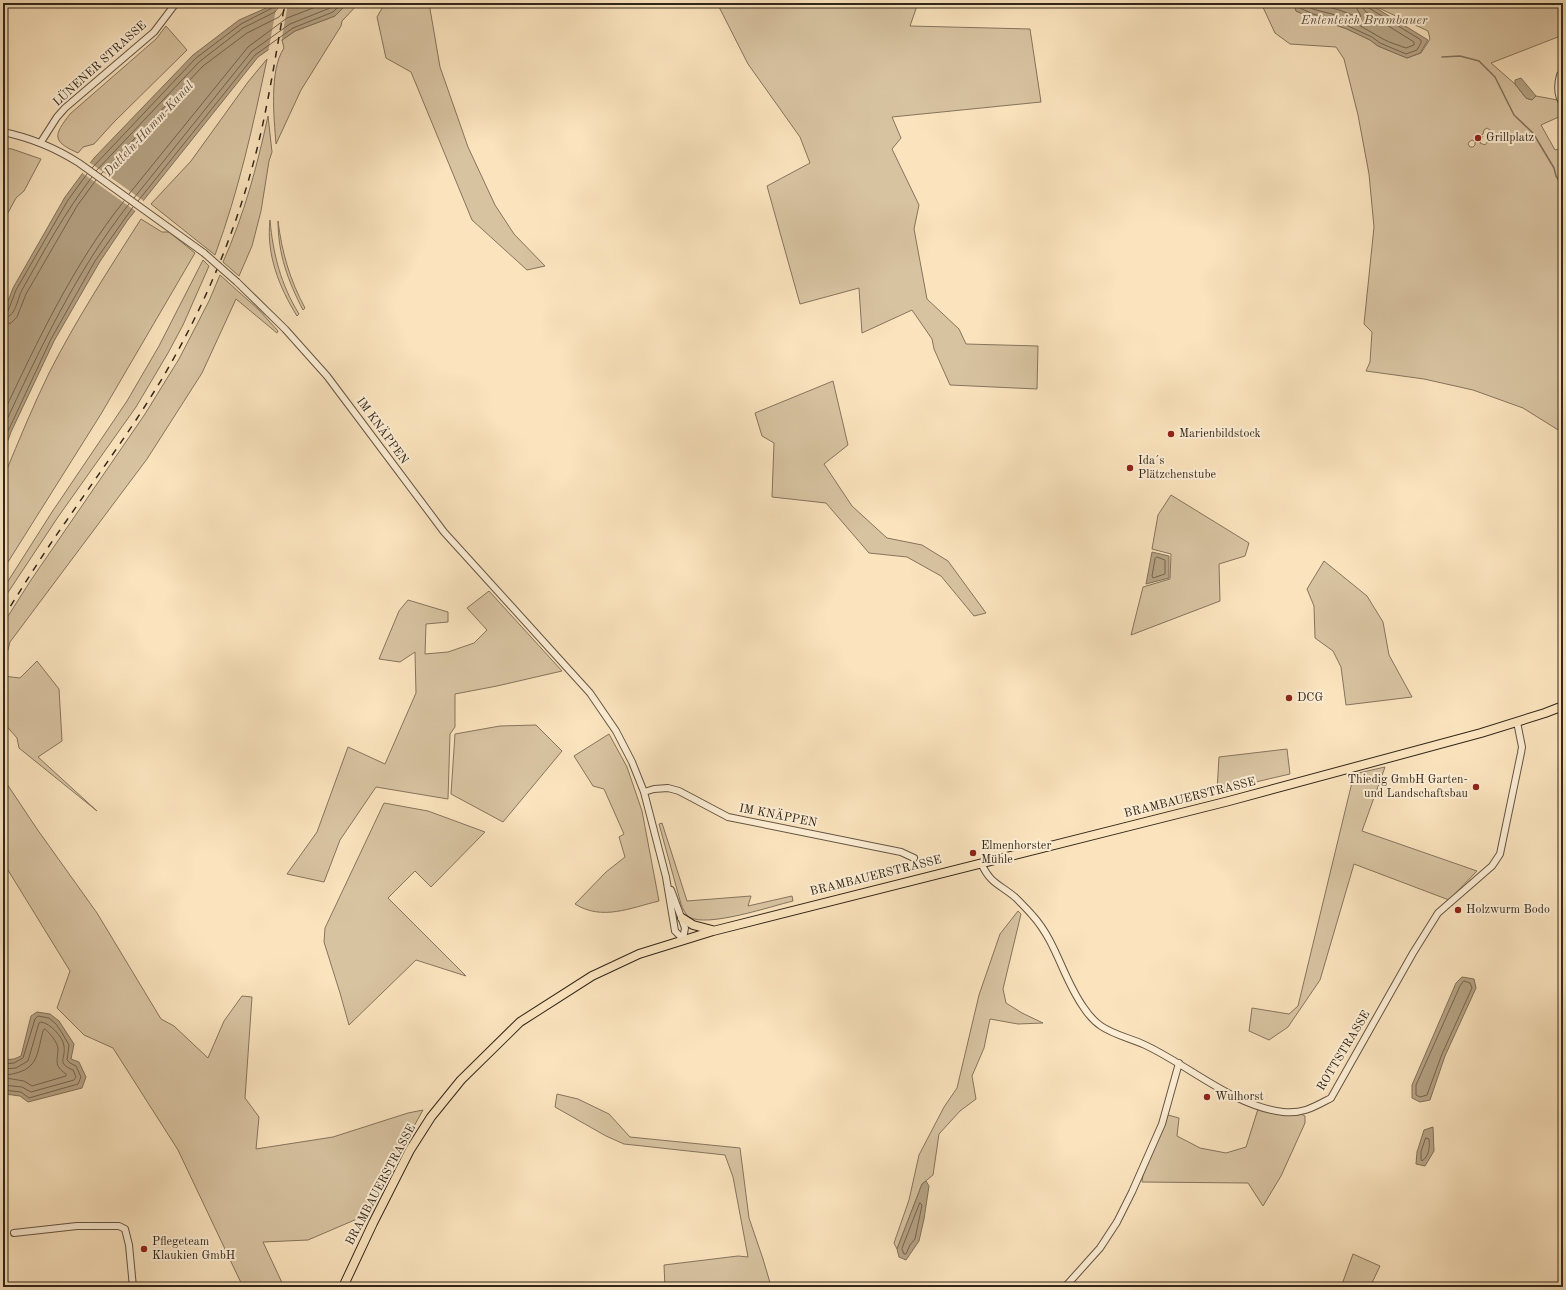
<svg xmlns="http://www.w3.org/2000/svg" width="1566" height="1290" viewBox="0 0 1566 1290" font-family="'Old Standard TT',serif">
<rect width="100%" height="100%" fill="#fae3bd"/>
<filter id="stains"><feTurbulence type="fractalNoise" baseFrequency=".005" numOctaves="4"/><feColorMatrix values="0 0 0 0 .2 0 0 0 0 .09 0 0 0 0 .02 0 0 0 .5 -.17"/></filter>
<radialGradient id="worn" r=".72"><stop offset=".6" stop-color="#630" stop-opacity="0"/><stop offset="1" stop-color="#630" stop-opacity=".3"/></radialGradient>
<path fill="#d8c3a1" stroke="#85745d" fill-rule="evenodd" d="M 348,3 L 359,3 L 342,21 L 341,26 L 301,90 L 276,144 C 274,118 269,70 284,48 L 282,40 L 295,31 L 335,16 Z
M 385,3 L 429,3 L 440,67 L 468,147 L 495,205 L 514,234 L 545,266 L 527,270 L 472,220 L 411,72 L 386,58 L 377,17 Z
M 717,3 L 918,3 L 910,26 L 1030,29 L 1041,102 L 892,117 L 901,138 L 892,149 L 919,205 L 914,229 L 927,299 L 959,329 L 966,344 L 1038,346 L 1037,389 L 950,385 L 934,349 L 932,339 L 912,310 L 862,333 L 859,288 L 800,304 L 767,186 L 810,163 L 800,137 L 748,64 Z
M 1261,3 L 1294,3 L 1296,11 L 1312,18 L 1333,24 L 1347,29 L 1370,40 L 1378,46 L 1407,58 L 1421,53 L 1430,39 L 1428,31 L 1368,3 L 1563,3 L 1563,35 L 1491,63 L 1515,84 L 1526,98 L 1532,100 L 1536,96 L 1563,101 L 1563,115 L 1541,125 L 1555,150 L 1563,148 L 1563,433 L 1523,408 L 1473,390 L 1424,379 L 1366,371 L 1370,362 L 1372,332 L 1364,324 L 1374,227 L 1369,174 L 1358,115 L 1344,59 L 1336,47 L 1290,44 L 1275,33 ZM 1487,128 L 1493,132 L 1491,137 L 1485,145 L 1480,143 L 1483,136 L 1475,142 L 1475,145 L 1473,147 L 1470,147 L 1468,144 L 1469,142 L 1472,140 L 1474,141 L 1483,134 L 1484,130 Z
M 166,26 L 187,50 L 114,122 L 94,144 L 83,147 L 78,153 C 51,141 54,135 70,114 L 156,39 Z
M 267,59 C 253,126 239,190 215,255 L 151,204 L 191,161 L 248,82 Z
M 268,116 L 272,152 L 269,161 L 261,211 L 252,246 L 239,276 L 223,262 C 244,215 257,167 268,116 Z
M 3,148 L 12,149 L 41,159 L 24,191 L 16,198 L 3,222 Z
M 141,219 L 162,232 L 169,232 L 195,253 L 101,414 L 3,570 L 3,481 L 5,474 C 19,440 33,406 49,373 C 76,320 109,269 141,219 Z
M 270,220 C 273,254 281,285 299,314 L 297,316 C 279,287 266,254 270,220 Z
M 278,221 C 282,253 290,280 305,308 L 303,310 C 288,281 278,254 278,221 Z
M 203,260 L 209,266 L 183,325 L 168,353 L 136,407 L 58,517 L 3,600 L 3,589 L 52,512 L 127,401 L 159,346 Z
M 220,275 L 259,310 L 278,331 L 277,333 L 236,299 L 202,373 L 147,459 L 10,642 L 3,669 L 3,624 L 31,580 L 145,414 L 179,359 L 209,301 Z
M 833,381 L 848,445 L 824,464 L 852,506 L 887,538 L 922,545 L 948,561 L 986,613 L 974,616 L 941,576 L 907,557 L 869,553 L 826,503 L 772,497 L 774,443 L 762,436 L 755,413 Z
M 1171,495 L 1249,543 L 1245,556 L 1219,564 L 1220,601 L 1131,635 L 1143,587 L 1170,579 L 1171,554 L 1152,549 L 1158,515 Z
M 1324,561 L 1367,596 L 1383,622 L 1389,655 L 1412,697 L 1346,705 L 1341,667 L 1333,651 L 1315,638 L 1314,606 L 1307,589 Z
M 489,591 L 562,671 L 497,686 L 455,694 L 455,727 L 450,734 L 448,799 L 376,787 L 340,840 L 324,882 L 287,874 L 317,832 L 348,747 L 385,764 L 416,693 L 415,652 L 400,662 L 379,659 L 399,611 L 408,600 L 448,612 L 448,622 L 426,624 L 425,654 L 448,652 L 474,643 L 487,630 L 467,608 Z
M 37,661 L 59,689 L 62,741 L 38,757 L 97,811 L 19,748 L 17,738 L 3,722 L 3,676 L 20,678 Z
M 536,725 L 562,751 L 503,822 L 451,794 L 455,734 L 500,726 Z
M 609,734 L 627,767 L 642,811 L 659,901 C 630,908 602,921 575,904 L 606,872 L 625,857 L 619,837 L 624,834 L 604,789 L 593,786 L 574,756 Z
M 1287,749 L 1290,774 L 1217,791 L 1219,757 Z
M 1385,767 L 1362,831 L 1477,871 L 1449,900 L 1354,864 L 1320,980 L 1288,1027 L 1269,1040 L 1249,1031 L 1252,1008 L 1289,1014 L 1298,1006 L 1354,774 Z
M 3,778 L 37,829 L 97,913 L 161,1019 L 174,1026 L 208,1058 L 224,1021 L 242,996 L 252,997 L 245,1098 L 259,1117 L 256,1149 L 333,1137 L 408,1113 L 423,1110 L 364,1216 L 308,1240 L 263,1242 L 284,1287 L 243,1287 L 178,1150 L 113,1048 L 84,1035 L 57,1008 L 70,971 L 3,862 Z
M 384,803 L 428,811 L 485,832 L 431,887 L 415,871 L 388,898 L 466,976 L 416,960 L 349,1025 L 340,993 L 324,942 L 325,928 Z
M 662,823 L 687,901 L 751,896 L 748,906 L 792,896 L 793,901 C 772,906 707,928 689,917 C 685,914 683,909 681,904 L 659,824 Z
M 1018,911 L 1021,914 L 1003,989 L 1006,1003 L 1022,1013 L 1043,1023 L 1018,1024 L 990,1019 L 984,1048 L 972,1076 L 976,1099 L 960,1111 L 939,1134 L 933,1175 L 922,1184 L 897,1249 L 894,1243 L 909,1200 L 919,1155 L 944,1107 L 957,1088 L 979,995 L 1000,934 Z
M 557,1094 L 578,1099 L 609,1114 L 630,1137 L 740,1148 L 749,1218 L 763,1259 L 771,1286 L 807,1287 L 665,1287 L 664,1265 L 738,1256 L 748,1257 L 733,1177 L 725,1155 L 624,1144 L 606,1136 L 555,1107 Z
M 1258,1109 L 1283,1115 L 1301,1114 L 1305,1116 L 1305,1123 L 1281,1176 L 1263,1206 L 1248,1183 L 1142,1182 L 1143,1175 L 1168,1115 L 1179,1118 L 1177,1136 L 1200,1148 L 1226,1153 L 1246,1147 Z
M 1353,1254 L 1380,1266 L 1370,1287 L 1341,1287 Z"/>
<path fill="#b6a385" stroke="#81715a" d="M 273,3 L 348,3 L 335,16 L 295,31 L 258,57 L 127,221 L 99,263 L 54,341 L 11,432 L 3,454 L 3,314 L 13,288 L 65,197 L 94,158 L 193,55 L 239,20 L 264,9 Z
M 1294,3 L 1368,3 L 1428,40 L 1420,53 L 1407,58 L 1378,46 L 1370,40 L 1347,29 L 1333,24 L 1312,18 L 1296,11 Z
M 1521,78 L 1536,96 L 1532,100 L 1526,98 L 1515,84 L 1515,80 Z
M 1152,552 L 1169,556 L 1169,578 L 1146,584 Z
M 1462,977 L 1474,979 L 1476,988 L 1445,1056 L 1430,1100 L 1420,1102 L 1412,1098 L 1412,1085 L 1456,983 Z
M 37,1012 L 50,1014 L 59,1021 L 74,1044 L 71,1059 L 79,1062 L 86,1077 L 82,1088 L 28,1102 L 20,1096 L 5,1094 L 3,1060 L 14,1059 L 21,1056 L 31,1016 Z
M 1433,1127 L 1434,1151 L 1425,1166 L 1416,1164 L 1417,1152 L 1424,1130 Z
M 926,1181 L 929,1186 L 924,1219 L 919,1241 L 906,1260 L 899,1257 L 897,1249 L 922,1184 Z"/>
<path fill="#fae3bd" d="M 277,3 L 288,3 L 281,43 L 268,53 Z
M 89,162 L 145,202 L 137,212 L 81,172 Z"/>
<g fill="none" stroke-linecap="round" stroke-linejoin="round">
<path stroke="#74644f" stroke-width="1" d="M 1298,3 L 1300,8 L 1313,14 L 1334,20 L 1348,26 L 1372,37 L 1380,43 L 1406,54 L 1417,50 L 1421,43 L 1421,40 L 1369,8 L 1367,3
M 1303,3 C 1311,11 1324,11 1335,15 C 1352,20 1367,30 1383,39 C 1390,43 1398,45 1406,48 L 1414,45 L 1414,42 L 1366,12 L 1363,8 L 1362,3
M 1315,3 L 1339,10 L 1360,18 L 1361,16 L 1357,9 L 1356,3
M 92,168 L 196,58 L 241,24 L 272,8 L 274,3
M 96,171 L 199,62 L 243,28 L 275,12 L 278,8 L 279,3
M 101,174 L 203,66 L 247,33 L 279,17 L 284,11 L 285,3
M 129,194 L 248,47 L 287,18 L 326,3
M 134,198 L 252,51 L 290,24 L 330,8 L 335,3
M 138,201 L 255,55 L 293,28 L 333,12 L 342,3
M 3,313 L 8,311 L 16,290 L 68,200 L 87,174
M 3,318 C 16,318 17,299 22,290 C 44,251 65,212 92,177
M 3,324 L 11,323 L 17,317 L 26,294 L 77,206 L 96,180
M 3,414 C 38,340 73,265 124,201
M 3,428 C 39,351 76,271 129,204
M 3,442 L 51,339 L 95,261 L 133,207
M 1157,557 L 1165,560 L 1165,574 L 1153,578 L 1152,576 L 1155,559 Z
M 1464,981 L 1470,983 L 1472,988 L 1442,1054 L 1427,1095 L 1420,1097 L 1416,1095 L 1416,1085 L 1460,986 Z
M 45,1029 C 50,1033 57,1042 58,1048 C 58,1061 53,1065 66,1074 L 66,1076 L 32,1086 L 24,1081 L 6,1078 L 7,1075 C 38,1070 36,1058 43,1031 Z
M 3,1064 L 14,1063 L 23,1058 L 35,1019 L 38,1016 L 49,1018 L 56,1024 L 62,1033 L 69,1045 L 67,1060 L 70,1063 L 76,1066 L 81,1077 L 78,1084 L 29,1098 L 21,1092 L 3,1090
M 3,1069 L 16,1068 L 28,1061 L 39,1023 L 41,1022 C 50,1023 63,1037 64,1046 C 66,1059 56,1063 73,1070 L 76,1077 L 74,1080 L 31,1092 L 22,1087 L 3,1085
M 1426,1138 L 1429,1139 C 1430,1148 1429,1156 1422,1161 L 1421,1159 L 1421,1152 Z
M 920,1203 L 922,1205 L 915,1239 L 910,1245 L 906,1254 L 904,1254 L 902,1249 Z"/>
<path stroke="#81715a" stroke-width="1.5" d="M 1442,57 L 1460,56 L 1479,61 L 1495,77 L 1514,115 L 1533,133 L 1554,168 L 1556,176 L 1563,186"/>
<g stroke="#645542" stroke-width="8">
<path id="minor" d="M 1560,75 C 1557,86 1557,95 1563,104
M 3,132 C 32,138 54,147 79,163 L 204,253
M 41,142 L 57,117 L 65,108 L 154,32 L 176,3
M 237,282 L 285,329 L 327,376 L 444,532 L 590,693 L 616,731 L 632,762 L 644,792 L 666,877 L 675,931 L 683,939
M 1562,769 L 1563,770
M 644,792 L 654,789 L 668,788 L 679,791 L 728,817 L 901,852 L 914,858
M 981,863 C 991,885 1000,884 1016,898 C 1022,904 1028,910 1033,916 C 1057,943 1063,979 1084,1008 C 1088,1014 1095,1022 1101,1026 C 1114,1035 1130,1038 1145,1045 C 1190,1066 1233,1106 1283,1112 C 1303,1114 1314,1107 1331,1098 L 1413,953 L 1438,913 L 1492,866 L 1500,854 L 1521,753 L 1522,747 L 1517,722
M 671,890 L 685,928 L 683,939
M 14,1233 L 77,1226 L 119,1226 L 125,1229 L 129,1245 L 133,1287
M 1065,1287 L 1100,1248 L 1117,1222 L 1132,1192 L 1162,1124 L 1179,1063"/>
</g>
<g stroke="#322619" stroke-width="10">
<path id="major" d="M 682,918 L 693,925 L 712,930
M 343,1287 L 373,1223 L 410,1150 L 431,1117 L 461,1080 L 520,1022 L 592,976 L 639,954 L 713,931 L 1229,801 L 1481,733 L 1545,713 L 1563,706"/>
</g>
<use href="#minor" stroke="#fcedd4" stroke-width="6"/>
<use href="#major" stroke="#fae3bd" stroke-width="8"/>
<path stroke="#322619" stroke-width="1.5" stroke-dasharray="7 7" stroke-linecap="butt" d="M 3,618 C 24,585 44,552 67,520 C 104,466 143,414 175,356 C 211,291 239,221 257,149 C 269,101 276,52 285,3"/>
<g stroke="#645542" stroke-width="8" stroke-linecap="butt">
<path id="minor-bridge" d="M 204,253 L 237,282"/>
</g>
<use href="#minor-bridge" stroke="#fcedd4" stroke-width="6"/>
</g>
<g fill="#8f2418" stroke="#fcedd4" stroke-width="1.5">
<circle cx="1478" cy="138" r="4"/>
<circle cx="1171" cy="434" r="4"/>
<circle cx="1130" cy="468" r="4"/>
<circle cx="1289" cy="698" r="4"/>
<circle cx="1476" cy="787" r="4"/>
<circle cx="973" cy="853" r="4"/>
<circle cx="1458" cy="910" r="4"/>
<circle cx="1207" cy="1097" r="4"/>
<circle cx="144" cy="1249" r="4"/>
</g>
<g text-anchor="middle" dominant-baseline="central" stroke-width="4" stroke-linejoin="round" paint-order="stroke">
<g font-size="12" fill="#322619" stroke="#fcedd4">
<text transform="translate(100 64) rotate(-42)">LÜNENER STRASSE</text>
<text transform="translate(382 431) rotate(54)">IM KNÄPPEN</text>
<text transform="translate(1190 798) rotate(-14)">BRAMBAUERSTRASSE</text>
<text transform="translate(778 816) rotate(11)">IM KNÄPPEN</text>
<text transform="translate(876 876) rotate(-14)">BRAMBAUERSTRASSE</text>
<text transform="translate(1344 1051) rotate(-59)">ROTTSTRASSE</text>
<text transform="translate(381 1185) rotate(-62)">BRAMBAUERSTRASSE</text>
</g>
<g font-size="12" fill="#322619" stroke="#fcedd4" text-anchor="start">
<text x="1486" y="138">Grillplatz</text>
<text x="1179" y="434">Marienbildstock</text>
<text x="1138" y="461">Ida´s<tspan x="1138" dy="14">Plätzchenstube</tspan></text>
<text x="1297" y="698">DCG</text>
<text x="1468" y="780" text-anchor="end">Thiedig GmbH Garten-<tspan x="1468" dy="14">und Landschaftsbau</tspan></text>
<text x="981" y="846">Elmenhorster<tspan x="981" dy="14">Mühle</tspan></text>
<text x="1466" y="910">Holzwurm Bodo</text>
<text x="1215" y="1097">Wulhorst</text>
<text x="152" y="1242">Pflegeteam<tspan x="152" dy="14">Klaukien GmbH</tspan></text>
</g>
<g font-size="13" font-style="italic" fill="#60523f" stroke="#fcedd4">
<text x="1364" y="20">Ententeich Brambauer</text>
<text transform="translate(149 129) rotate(-47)">Datteln-Hamm-Kanal</text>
</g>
</g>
<rect width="1566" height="1290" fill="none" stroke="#fae3bd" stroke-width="16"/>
<rect x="4" y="4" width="1558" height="1282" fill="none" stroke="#322619" stroke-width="2"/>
<rect x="8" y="8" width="1550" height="1274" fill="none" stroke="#322619"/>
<rect width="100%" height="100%" filter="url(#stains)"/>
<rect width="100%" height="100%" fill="url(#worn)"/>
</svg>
